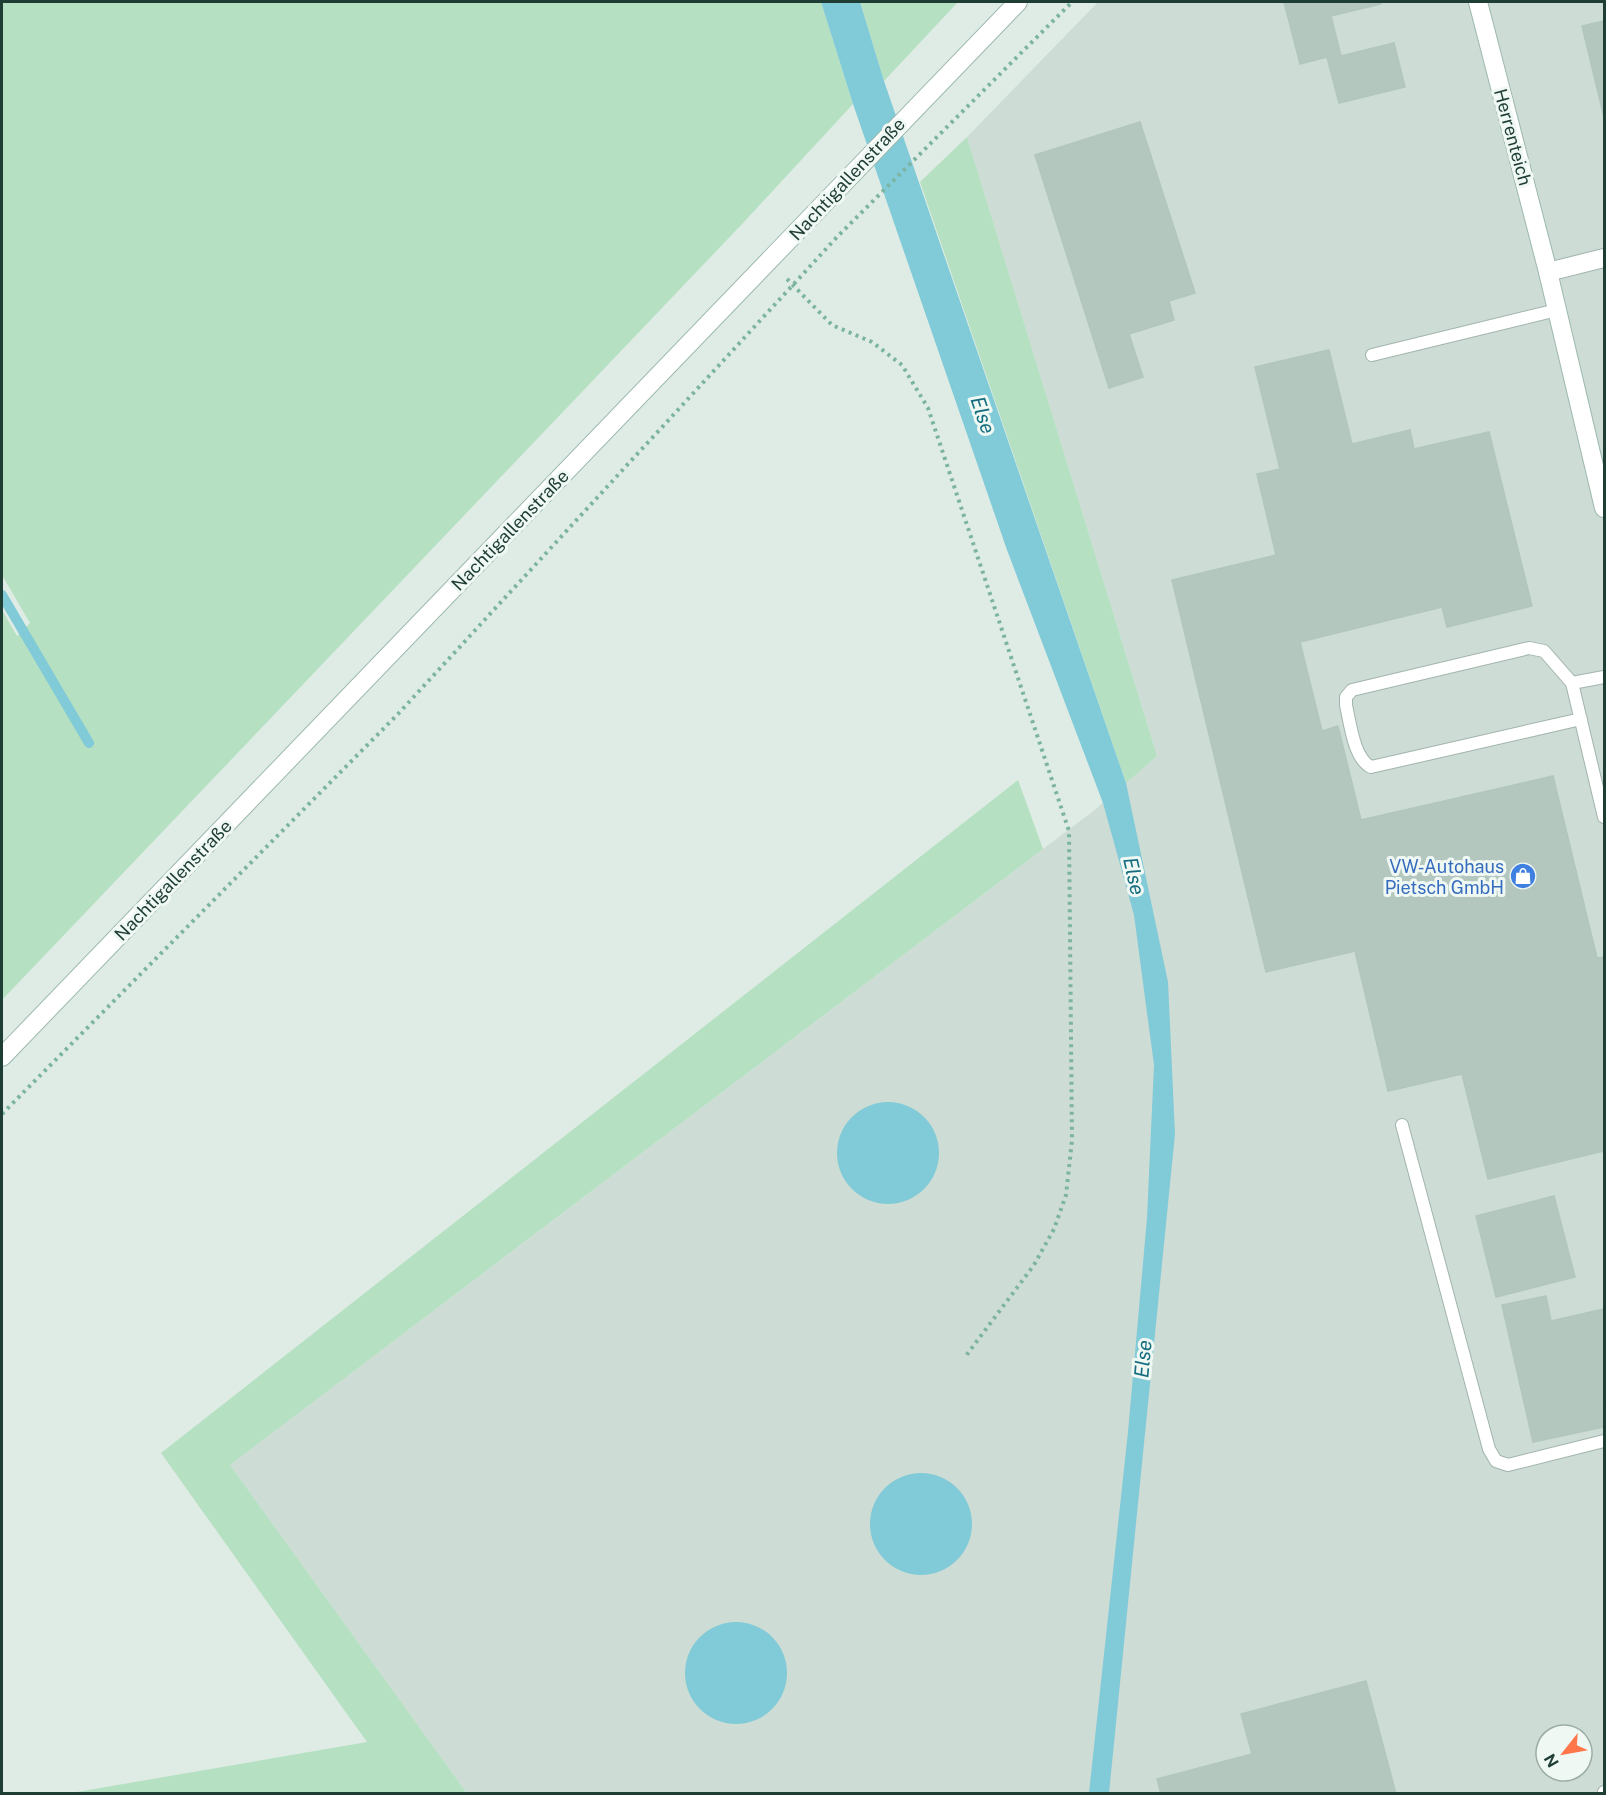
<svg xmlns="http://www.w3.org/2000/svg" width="1606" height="1795" viewBox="0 0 1606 1795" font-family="'Public Sans',sans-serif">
<rect width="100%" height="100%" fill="#dfece6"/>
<path fill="#cddcd5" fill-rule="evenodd" d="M 1098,2 L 1604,2 L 1604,1793 L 461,1793 L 466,1792 L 230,1465 L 1096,809 L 1157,756 L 967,137 ZM 1546,1735 L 1582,1735 L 1582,1771 L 1546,1771 Z"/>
<path fill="#b5e0c1" d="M 2,2 L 821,2 L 853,104 L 743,223 L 2,1000 L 2,610 L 17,636 L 30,623 L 2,575 Z
M 860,2 L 958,2 L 884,81 Z
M 967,137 L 1157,756 L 1126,783 L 920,182 Z
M 1018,780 L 1043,849 L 230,1465 L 466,1792 L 461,1794 L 71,1793 L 367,1742 L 161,1453 Z"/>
<path fill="#81cad7" d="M 821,2 L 860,2 L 884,81 L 1126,783 L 1168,982 L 1175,1134 L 1109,1793 L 1089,1793 L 1128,1432 L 1147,1218 L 1154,1065 L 1134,915 L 1103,803 L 1007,550 L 853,104 Z
M837 1153a51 51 0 1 1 102 0a51 51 0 1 1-102 0Z
M870 1524a51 51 0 1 1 102 0a51 51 0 1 1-102 0Z
M685 1673a51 51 0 1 1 102 0a51 51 0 1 1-102 0Z"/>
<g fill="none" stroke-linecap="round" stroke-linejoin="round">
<path stroke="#81cad7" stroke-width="10" d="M 2,595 L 89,743"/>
</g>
<path fill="#b4c7bf" stroke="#b1c6bd" stroke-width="1.5" d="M 1284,2 L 1381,2 L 1381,4 L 1331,16 L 1341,56 L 1394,43 L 1405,87 L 1339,103 L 1327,57 L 1300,64 Z
M 1604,21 L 1604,117 L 1582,26 Z
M 1140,122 L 1195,293 L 1169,301 L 1174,320 L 1129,334 L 1143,377 L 1109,388 L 1035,155 Z
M 1329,350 L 1352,444 L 1410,430 L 1414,449 L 1489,432 L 1532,606 L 1447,627 L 1442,607 L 1300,642 L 1322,731 L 1338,726 L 1361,820 L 1553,776 L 1597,958 L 1604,957 L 1604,1151 L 1488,1179 L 1462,1074 L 1388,1091 L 1355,951 L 1266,972 L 1172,580 L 1276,555 L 1257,474 L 1280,469 L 1255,367 Z
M 1554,1196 L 1575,1277 L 1496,1297 L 1476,1216 Z
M 1546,1296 L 1551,1321 L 1604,1309 L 1604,1398 L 1602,1398 L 1604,1410 L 1604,1427 L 1533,1442 L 1502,1305 Z
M 1366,1681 L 1396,1794 L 1161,1794 L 1157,1779 L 1252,1754 L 1241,1714 Z"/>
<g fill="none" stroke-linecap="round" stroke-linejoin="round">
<g stroke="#a1b4ad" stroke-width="14">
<path id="lane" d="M 1372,355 L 1557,310
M 1604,677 L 1572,683 L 1604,817
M 1572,683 L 1544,651 L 1529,648 L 1352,690 L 1346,697 L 1346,705 C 1350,723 1354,759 1371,767 L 1581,719
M 1402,1125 L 1489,1449 L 1496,1461 L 1508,1465 L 1604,1441
M 1604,1794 L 1604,1792"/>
</g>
<g stroke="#a1b4ad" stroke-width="20">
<path id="street" d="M 1548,272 L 1604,258"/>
</g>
<g stroke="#9cb9ae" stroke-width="20">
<path id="secondary" d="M 1478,2 L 1548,272 L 1604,508
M 2,1057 L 1018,2"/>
</g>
<path stroke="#7cb3a1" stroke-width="4" stroke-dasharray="3 4.5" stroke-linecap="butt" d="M 787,279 L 832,325 L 872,342 L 902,365 L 928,408 L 1069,831 L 1072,1140 L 1066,1195 L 1054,1229 L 1034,1265 L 965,1357
M 2,1114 L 398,714 L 837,237 L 1072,2"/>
<use href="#lane" stroke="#fff" stroke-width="12"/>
<use href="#street" stroke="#fff" stroke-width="18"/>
<use href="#secondary" stroke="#fff" stroke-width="18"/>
</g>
<defs>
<g id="shop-disc" transform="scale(1.35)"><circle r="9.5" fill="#3f7fe0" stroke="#f0f8f4"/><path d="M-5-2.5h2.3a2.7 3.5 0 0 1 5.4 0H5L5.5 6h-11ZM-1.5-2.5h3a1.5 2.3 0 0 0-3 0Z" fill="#fff"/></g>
</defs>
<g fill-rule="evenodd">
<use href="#shop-disc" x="1523" y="876"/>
</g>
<g text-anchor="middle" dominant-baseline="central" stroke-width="6" stroke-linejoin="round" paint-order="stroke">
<g font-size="18" fill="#1e3d35" stroke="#f0f8f4">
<text transform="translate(1513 137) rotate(75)">Herrenteich</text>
<text transform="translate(847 179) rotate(-47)">Nachtigallenstraße</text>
<text transform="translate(510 530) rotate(-46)">Nachtigallenstraße</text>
<text transform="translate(173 880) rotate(-46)">Nachtigallenstraße</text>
</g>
<g font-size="18" fill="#366cbe" stroke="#f0f8f4" text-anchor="end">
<text x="1504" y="866">VW-Autohaus<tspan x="1504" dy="21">Pietsch GmbH</tspan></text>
</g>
<g font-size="20" font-style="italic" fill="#136d7f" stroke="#f0f8f4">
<text transform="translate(983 415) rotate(71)">Else</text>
<text transform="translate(1134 876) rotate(77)">Else</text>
<text transform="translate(1143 1359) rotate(-85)">Else</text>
</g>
</g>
<rect width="1606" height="1795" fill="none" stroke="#1e3d35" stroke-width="6"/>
<g transform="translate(1564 1753) rotate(239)"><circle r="28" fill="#f0f8f4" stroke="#9cada8" stroke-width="1.5"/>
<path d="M0-4.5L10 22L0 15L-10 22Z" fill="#ff764a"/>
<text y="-9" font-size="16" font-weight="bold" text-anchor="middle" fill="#1e3d35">N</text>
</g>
</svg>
